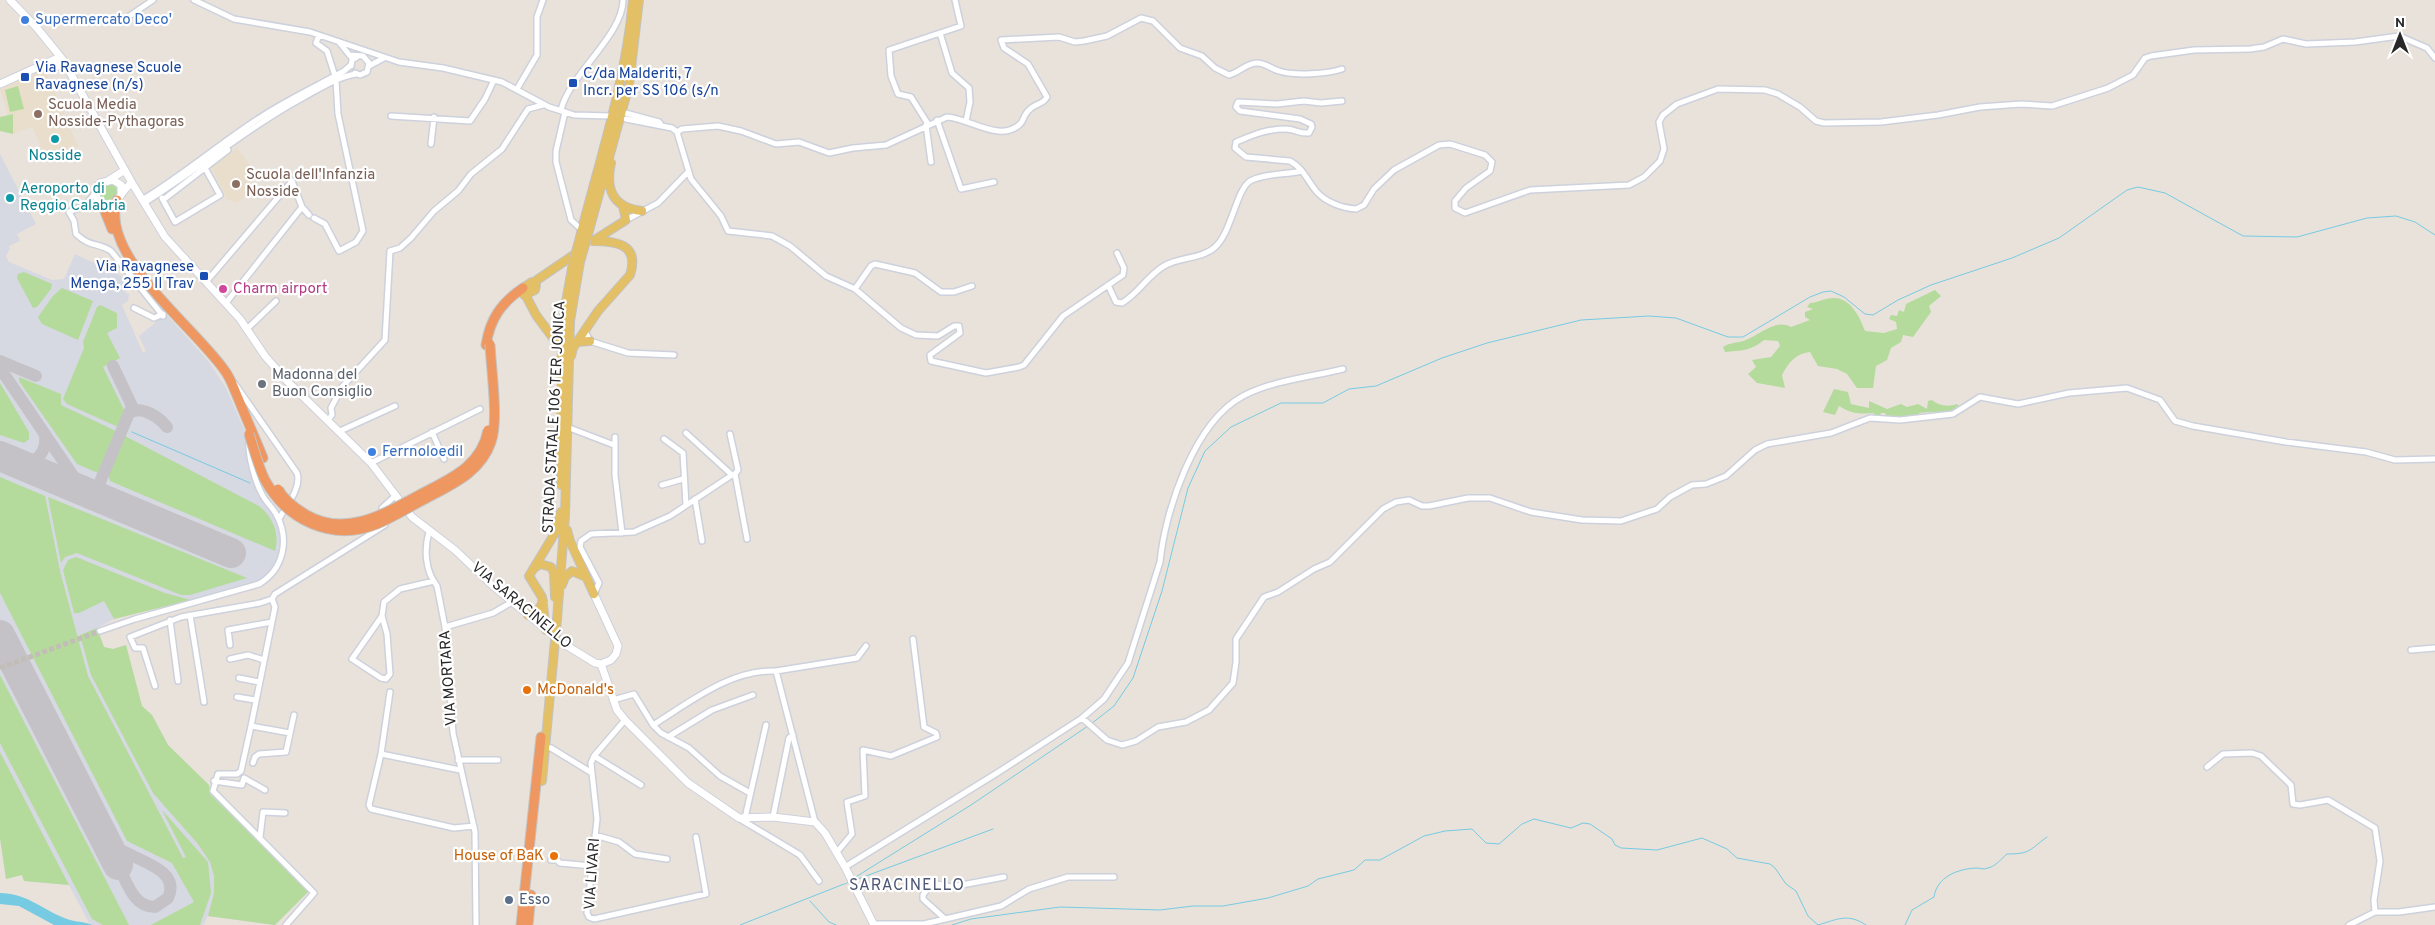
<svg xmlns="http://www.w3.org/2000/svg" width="2435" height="925" viewBox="0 0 2435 925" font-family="Overpass,sans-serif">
<rect width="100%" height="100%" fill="#e9e2db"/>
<path fill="#e9decb" d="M 45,69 L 78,146 L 47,159 L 32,127 L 13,134 L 12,121 L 8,116 L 0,89 Z
M 237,148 L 257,174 L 245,197 L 238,203 L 227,199 L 211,167 Z"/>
<path fill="#d6d8e2" d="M 0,154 L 36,224 L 17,234 L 20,241 L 9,246 L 10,249 L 6,256 L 9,262 L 52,280 L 64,279 L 75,254 L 130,280 L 125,293 L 129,294 L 128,301 L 122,305 L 143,353 L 146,351 L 139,336 L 166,314 L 209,362 L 226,388 L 246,434 L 247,452 L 259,494 L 274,513 L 279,526 L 282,538 L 280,553 L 268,575 L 259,581 L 181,603 L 116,618 L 97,628 L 104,647 L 113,649 L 126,645 L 142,706 L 152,715 L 168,745 L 209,785 L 210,794 L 218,800 L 309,891 L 275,925 L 208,916 L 203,925 L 94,925 L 89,923 L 69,885 L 24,881 L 22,875 L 6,879 L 0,838 Z"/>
<path fill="#b4db9b" d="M 18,86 L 24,109 L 10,112 L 5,90 Z
M 13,114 L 13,134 L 0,131 L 0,117 Z
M 109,182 L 118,185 L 119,192 L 113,202 L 104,203 L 97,192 L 99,187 Z
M 24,272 L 52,284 L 51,289 L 37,307 L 33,308 L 17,278 L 18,274 Z
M 62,288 L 93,301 L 78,340 L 42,324 L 38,317 L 53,296 Z
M 1935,290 L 1941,296 L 1929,306 L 1931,312 L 1913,337 L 1903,335 L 1901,342 L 1891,348 L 1887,360 L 1876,366 L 1873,388 L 1857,388 L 1847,374 L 1837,369 L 1818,366 L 1810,352 C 1795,354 1789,362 1782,375 L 1785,388 L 1757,383 L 1748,374 L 1756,367 L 1752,360 L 1771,357 L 1780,346 L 1778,341 L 1764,340 C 1753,350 1740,351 1725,352 L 1723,347 C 1730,342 1739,343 1746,340 C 1759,335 1777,318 1791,327 L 1810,320 L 1805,317 L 1805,312 L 1813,309 L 1807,307 L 1810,303 C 1817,303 1825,298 1833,298 C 1850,297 1860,317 1865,331 L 1884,333 L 1897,329 L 1896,322 L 1889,319 L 1891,315 L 1897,316 L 1899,310 L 1904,312 L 1906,304 Z
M 100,305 L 117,313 L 117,328 L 107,333 L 120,358 L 103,367 L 126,414 L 118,427 L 67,404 L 63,399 L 84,348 L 83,342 L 97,307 Z
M 19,377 L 61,394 L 61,405 L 118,432 L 98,473 L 77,464 L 19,381 Z
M 0,383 L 29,432 L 29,439 L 24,443 L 0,435 Z
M 1834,389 L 1848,392 L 1851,404 L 1869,408 L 1869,401 L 1887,409 L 1901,404 L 1907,407 L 1918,404 L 1927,409 L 1928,401 L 1932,400 C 1939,406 1948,407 1957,404 L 1959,406 L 1955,408 L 1956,411 C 1943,413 1930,411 1919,413 L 1919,416 L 1887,417 L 1885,413 L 1881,413 L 1880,416 L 1873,416 L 1874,413 C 1859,414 1852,414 1839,406 L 1835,415 L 1823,412 Z
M 125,436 L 259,506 C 273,517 280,534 275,551 L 110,481 L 108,474 Z
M 0,477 L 45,496 L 60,571 L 88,676 L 183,858 L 186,857 L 162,810 L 208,862 L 211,893 L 200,925 L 151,925 L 194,902 L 172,863 L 127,841 L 0,593 Z
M 48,497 L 247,578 L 190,595 L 181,595 L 77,553 L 65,557 L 61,563 Z
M 76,557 L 165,593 L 191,600 L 114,619 L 104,601 L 79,613 L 74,613 L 63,570 L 68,560 Z
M 97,628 L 104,647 L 113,649 L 126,645 L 142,706 L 152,715 L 168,745 L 209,785 L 210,794 L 309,891 L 275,925 L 208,916 L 214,893 L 214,876 L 210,862 L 198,844 L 153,793 L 91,675 L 80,635 Z
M 0,675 L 129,925 L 103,925 L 92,919 L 0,743 Z
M 0,752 L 69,885 L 24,881 L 22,875 L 6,879 L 0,838 Z"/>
<path fill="#76cbe2" d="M 0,893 C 25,893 41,908 62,917 C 71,922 83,921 93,925 L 54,925 L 19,906 L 0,904 Z"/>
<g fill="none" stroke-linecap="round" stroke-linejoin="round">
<path stroke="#76cbe2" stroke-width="1" d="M 132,432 L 250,483
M 1091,724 L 1114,706 L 1133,678 L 1162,591 L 1188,488 L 1205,451 L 1231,427 L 1281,403 L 1323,403 L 1349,389 L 1376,386 L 1442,358 L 1487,343 L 1581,320 L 1649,316 L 1676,318 L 1728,337 L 1743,337 L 1810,297 L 1823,292 L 1831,291 L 1844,297 L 1865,314 L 1873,315 L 1898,300 L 1931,285 L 2012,258 L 2059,238 L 2127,190 L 2138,187 L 2165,193 L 2243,236 L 2297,237 L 2367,218 L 2396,216 L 2415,222 L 2435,235
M 854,878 L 971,805 L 1088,726
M 855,880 L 993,829
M 845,884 L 849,882
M 810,901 L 829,922 L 836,925
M 740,925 L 844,884
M 952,925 L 971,919 L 1060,907 L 1160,910 L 1193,906 L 1223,906 L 1268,898 L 1308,886 L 1318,879 L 1354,870 L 1365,860 L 1380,860 L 1424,836 L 1445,831 L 1472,829 L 1486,843 L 1499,844 L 1522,824 L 1534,819 L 1571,828 L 1583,823 L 1590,824 L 1612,839 L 1615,845 L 1621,848 L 1657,850 L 1702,838 L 1727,849 L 1737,858 L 1770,864 L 1775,868 L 1786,884 L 1796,891 L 1808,916 L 1818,925 C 1838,919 1848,913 1866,925
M 1905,925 L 1912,910 L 1934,897 C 1937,877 1957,869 1976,868 C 1981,868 1983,870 1988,868 C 1996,866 2001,859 2007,854 C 2031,854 2029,850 2047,837"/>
<path stroke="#c4c2c6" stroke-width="12" d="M 0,361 L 36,376
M 0,368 L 74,477 L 106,500
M 130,413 C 141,405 159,417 167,427
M 22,465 C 38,462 47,451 45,435
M 100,482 L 132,406 L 113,366
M 104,838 C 120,859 184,864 168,898 L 155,907 C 133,907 127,882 118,865"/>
<path stroke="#c4c2c6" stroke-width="30" d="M 0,456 L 231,553
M 0,635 L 118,865"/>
<path stroke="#c2bdb7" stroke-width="5" stroke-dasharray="5 2.5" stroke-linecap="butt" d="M 0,668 L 100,631"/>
<g stroke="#cdd1dc" stroke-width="8">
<path id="street" d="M 194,0 L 234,19 L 310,32 L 399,62 L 443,68 L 502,82 L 549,107 L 565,112 L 574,115 L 610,116
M 125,19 L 153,0
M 940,33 L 952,73 L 969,88 L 970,102 L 966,121
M 319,35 L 316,43 L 327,51 L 335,76
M 339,42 L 351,57
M 350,55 L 363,56 L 369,63 L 367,72 L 360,75 L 355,73
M 351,66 L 352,60 L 357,57
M 369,66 L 384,58
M 517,89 L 537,55 L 537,17 L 543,0
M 1342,101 L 1321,103 L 1304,101 L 1277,104 L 1238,102 L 1236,107 L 1240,111 L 1300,119 L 1311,124 L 1312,127 L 1309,133 C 1300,134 1294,129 1286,129 C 1266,129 1253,135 1236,142 L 1235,148 L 1246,157 L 1290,161 C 1303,168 1307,180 1316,191 C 1325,202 1342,208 1356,209 L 1364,205 L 1374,189 L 1394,170 L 1439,145 L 1450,144 L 1485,155 L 1492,162 L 1490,171 L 1466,188 L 1455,201 L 1455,208 L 1465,213 L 1530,190 L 1629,185 L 1644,177 L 1660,161 L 1664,149 L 1659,122 L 1663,115 L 1677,104 L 1718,89 L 1765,90 L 1778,94 L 1800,107 L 1816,121 L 1824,123 L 1881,122 L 1938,115 L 1980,107 L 2021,104 L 2052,106 L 2108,88 L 2133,75 L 2145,58 L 2151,56 L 2194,50 L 2250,49 L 2264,47 L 2283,39 L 2306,44 L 2355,42 L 2399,36 L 2427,48 L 2435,58
M 561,110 C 569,75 623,35 623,0
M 565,112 L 556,151 L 556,162 L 571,220 L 582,230
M 622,112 L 659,122 L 661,125
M 391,116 L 470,121 L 485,99 L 494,80
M 626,119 L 672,128 L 677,132
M 937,120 L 961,189 L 994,182
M 928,124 L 911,97 L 898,94 L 891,76 L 889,50 L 961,26 L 955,0
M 926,125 L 931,162
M 677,132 L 682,129 L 718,126 L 741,131 L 776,144 L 799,142 L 829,153 L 853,148 L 886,145 L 947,117 C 969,118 1002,144 1021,123 C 1024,119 1025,113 1029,110 C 1035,103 1043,105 1047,97 L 1028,64 L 1004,48 L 1001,40 L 1059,37 L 1075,42 L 1084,41 L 1107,36 L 1141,18 L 1153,21 L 1180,48 L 1202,56 L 1215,68 L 1229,75 C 1239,73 1246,63 1257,63 C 1266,63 1271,69 1279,71 C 1293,76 1328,74 1342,69
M 677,132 L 691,179 L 721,216 L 728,231 L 772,236 L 790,246 L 826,276 L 855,289 L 901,328 L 916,335 L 938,336 L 954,326 L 959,326 L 960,333 L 930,355 L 931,361 L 986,373 L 1019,367 L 1024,365 L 1063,316 L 1123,275 L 1124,268 L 1117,253
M 431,144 L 434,117
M 95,194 L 85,205 L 69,212 L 74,221 L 76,234 C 91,248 97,242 111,251 L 163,316
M 162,198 L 163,200 L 228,150 L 226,146
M 142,200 C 184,175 220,143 261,117 C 287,100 317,86 344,71 L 351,65
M 163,200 L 175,222 L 220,195 L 205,168
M 144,203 C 199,169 247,128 304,97 C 321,88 337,77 356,74
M 314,218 L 325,224 L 339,251 L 356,242 L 363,231 L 338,114 L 336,80
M 626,220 L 658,203 L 688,172
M 206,282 L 292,181 L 302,207 L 309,215
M 1108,285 L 1116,302 L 1122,303 C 1139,293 1147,276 1164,266 C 1179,257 1201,259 1214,248 C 1231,235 1236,190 1250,181 C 1265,173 1285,175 1302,171
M 855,289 L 871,266 L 875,264 L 915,273 L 941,292 L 954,292 L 972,286
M 226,303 L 302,207
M 134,308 L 154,318 L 163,314
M 247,329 L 276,301
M 585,331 L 590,341 L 628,353 L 674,355
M 235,384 L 297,473 C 302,488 286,506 279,519
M 328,420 L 332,415 L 331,408 L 342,387 L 385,340 L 390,251 L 400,248 L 411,238 L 434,211 L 458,191 L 471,174 L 502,149 L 528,109 L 543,105
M 567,427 L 614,445
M 340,431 L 395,406
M 432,432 L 444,459
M 686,433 L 732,475
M 730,434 L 738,470 L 735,474 L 747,539
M 615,437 L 615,475 L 622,533
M 664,439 L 683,453 L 686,505
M 371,463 L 480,409
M 662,485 L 683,479
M 695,499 L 702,541
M 429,532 C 424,549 425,571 437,586 L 445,627 L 453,733 L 475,832 L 476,925
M 594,594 L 599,583 L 580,547 L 581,541 L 591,534 L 634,532 L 670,516 L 732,475 L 735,474
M 272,599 L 275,607 L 251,726 L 290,733
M 190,615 L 204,702
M 382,616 L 352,659 L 381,678 L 386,679 L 390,674 L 387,634 L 382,616 L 384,602 L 400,589 L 434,581
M 170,620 L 178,681
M 445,627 L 493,613 L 512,602
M 100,631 L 135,619 L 259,584 C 284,569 290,539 276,514 C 273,508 266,502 263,496 C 255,483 248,455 249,441
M 230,645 L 228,630 L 272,622
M 2411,650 L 2435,648
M 230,659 L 248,655 L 264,660
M 239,678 L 259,682
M 155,686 L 143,648 L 135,648 L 130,637 L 181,617 L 260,603 L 272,599 L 275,594 L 385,525 L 382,508 L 395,496
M 390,692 L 381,754 L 369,805 L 371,809 L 454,828 L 474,826
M 237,697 L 255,700
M 613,700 L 634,694 L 653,725 L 661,733 L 689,748 L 720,776 L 750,793
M 1082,718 L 1107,740 L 1122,745 L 1136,741 L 1158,727 L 1186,722 L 1209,710 L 1233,683 L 1236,662 L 1236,639 L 1264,597 L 1278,592 L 1314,569 L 1330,562 L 1383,509 L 1396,502 L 1409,500 L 1422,506 L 1429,506 L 1468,498 L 1490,498 L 1531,512 L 1582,520 L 1621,521 L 1657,509 L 1670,497 L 1692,485 L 1706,484 L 1726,476 L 1755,450 L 1767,444 L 1831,433 L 1870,418 L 1900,420 L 1953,414 L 1980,397 L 2018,404 L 2069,393 L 2127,388 L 2160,400 L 2175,421 L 2193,426 L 2286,442 L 2366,452 L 2395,460 L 2435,459
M 653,725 C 690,702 731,669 776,671
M 251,726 L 241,771 L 237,774 L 218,774 L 213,791 L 314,893 L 286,925
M 668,737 L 712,710 L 753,695
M 545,747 L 551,748 L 592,773 L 597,819 L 587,913 L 589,917 L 594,919 L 706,894 L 696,837
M 381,754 L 460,770
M 594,756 L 625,720
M 458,760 L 498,760
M 253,763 L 255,757 L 259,754 L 286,752 L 294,715
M 2207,767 L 2223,754 L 2252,753 L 2261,756 L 2291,785 L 2293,804 L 2300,805 L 2328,800 L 2375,828 L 2380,861 L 2374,900 L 2375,912
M 592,773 L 591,763 L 594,756 L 641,785
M 214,781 L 242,785 L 244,778 L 265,790
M 773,817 L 789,738 L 793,735
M 745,818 L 766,725
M 740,819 L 800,855 L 819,881
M 815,822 L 776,671 L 857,658 L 866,646
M 595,835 L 619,842 L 635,854 L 667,859
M 260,837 L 263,812 L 285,813
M 837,852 L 852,834 L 847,802 L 865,796 L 863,750 L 891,756 L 937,737 L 936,733 L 924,727 L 913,639
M 551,860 L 557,860 L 560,863 L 592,866
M 845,867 L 997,773 L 1082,718 L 1104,699 L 1128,663 L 1160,562 C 1165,511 1194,422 1243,396 C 1274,380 1311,377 1343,369
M 944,918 L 923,899 L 923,895 L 932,883 L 951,887 L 1004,877
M 873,924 L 924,924 L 1001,906 L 1029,889 L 1068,877 L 1114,877
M 2349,925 L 2375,912 L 2399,912 L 2435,907"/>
</g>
<g stroke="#cdd1dc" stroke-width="9">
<path id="secondary" d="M 10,0 L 37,28 L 63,60 L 132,183 L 165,237 L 240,319 L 265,356 L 286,380 L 371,463 L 412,517 L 455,550 L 492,585 L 564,644 L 595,663 L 601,664 L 611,660 L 616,654 L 618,646 L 594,594
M 43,65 L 58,66 L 63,60
M 0,84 L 60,57
M 109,180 L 125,170
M 121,192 L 121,185 L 113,180 L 100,183 L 95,194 L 100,203 L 112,205 C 121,199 122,189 132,183
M 601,664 L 617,710 L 625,720 L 688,783 L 739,818 L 773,817 L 815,822 L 825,833 L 845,867 L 874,925"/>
</g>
<g stroke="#c3c3c3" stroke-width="10">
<path id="primary" d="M 611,163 C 605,189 613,208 642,211
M 580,237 C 600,158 626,81 633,0
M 587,238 L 629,85 L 639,0
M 593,241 L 626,220 L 623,206
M 532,282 L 536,285 L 535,290 L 524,295 L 523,288 Z
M 534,282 L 578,252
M 526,296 L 536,315 L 562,350
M 577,342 L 590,341
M 571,356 L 573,348 L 598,311 L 630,275 C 640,244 616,241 593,241
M 561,485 L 562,324 L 573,263
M 567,530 L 570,541 L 594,594
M 533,569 L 540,564 L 551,567 L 554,573 L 555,597
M 562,585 L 565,577 L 572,571 L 586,577
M 528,615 C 536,612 540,610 543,601
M 557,619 L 565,516 L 570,321 L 580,262
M 546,630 L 542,597 L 529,576 L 555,533 L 561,512
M 542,781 L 553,662"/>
</g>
<g stroke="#c3c3c3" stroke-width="11">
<path id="highway" d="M 117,200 C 99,256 196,328 225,371 C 231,379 234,389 238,398 C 246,418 255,438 263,458
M 102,204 L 112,229
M 486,345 C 490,319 501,303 523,288
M 521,925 L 541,737
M 528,925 L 531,895"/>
</g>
<use href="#street" stroke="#fff" stroke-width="5"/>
<use href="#secondary" stroke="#fff" stroke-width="7"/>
<use href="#primary" stroke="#e3bf66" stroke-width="8"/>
<use href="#highway" stroke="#ef9760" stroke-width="9"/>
<g stroke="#c3c3c3" stroke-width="10" stroke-linecap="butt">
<path id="primary-bridge" d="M 580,262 L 587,238
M 573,263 L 580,237
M 553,662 L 557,619"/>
</g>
<g stroke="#c3c3c3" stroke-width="11" stroke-linecap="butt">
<path id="highway-bridge" d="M 249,434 C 254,449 258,466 265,480 C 287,521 333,542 377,524 C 394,517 411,506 427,498 C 453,484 481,472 491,442 C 499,421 491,369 490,344
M 278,489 C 284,500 295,508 305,514 C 345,538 384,514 419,495 C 449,479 481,467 488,430"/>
</g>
<use href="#primary-bridge" stroke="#e3bf66" stroke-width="8"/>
<use href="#highway-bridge" stroke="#ef9760" stroke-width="9"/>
</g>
<g fill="#3f7fe0" stroke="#fff" stroke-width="2">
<circle cx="25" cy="20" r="5"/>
<circle cx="372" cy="452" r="5"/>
</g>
<g fill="#1a4fb4" stroke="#fff" stroke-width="2">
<rect x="20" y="72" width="10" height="10" rx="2.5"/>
<rect x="568" y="78" width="10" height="10" rx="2.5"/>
<rect x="199" y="271" width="10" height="10" rx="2.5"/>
</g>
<g fill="#8d6e63" stroke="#fff" stroke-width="2">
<circle cx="38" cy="114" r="5"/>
<circle cx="236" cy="184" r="5"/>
</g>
<g fill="#0f9aa8" stroke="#fff" stroke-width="2">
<circle cx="55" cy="139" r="5"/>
<circle cx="10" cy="198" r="5"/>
</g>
<circle fill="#d1479c" stroke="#fff" stroke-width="2" cx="223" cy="289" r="5"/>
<circle fill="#6b7280" stroke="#fff" stroke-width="2" cx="262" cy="384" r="5"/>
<g fill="#e8710a" stroke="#fff" stroke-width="2">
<circle cx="527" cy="690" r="5"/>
<circle cx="554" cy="856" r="5"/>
</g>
<circle fill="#5c6f8a" stroke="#fff" stroke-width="2" cx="509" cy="900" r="5"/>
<g text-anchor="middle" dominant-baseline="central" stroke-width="4.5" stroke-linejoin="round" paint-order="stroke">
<g font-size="15" fill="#366cbe" stroke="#fff" text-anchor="start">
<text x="35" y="20">Supermercato Deco'</text>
<text x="382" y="452">Ferrnoloedil</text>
</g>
<g font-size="15" fill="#164399" stroke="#fff" text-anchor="start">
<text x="35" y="68">Via Ravagnese Scuole<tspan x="35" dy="17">Ravagnese (n/s)</tspan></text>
<text x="583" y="74">C/da Malderiti, 7<tspan x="583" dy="17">Incr. per SS 106 (s/n</tspan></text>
<text x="194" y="267" text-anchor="end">Via Ravagnese<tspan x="194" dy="17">Menga, 255 II Trav</tspan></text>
</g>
<g font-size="15" fill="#785e54" stroke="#fff" text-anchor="start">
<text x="48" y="105">Scuola Media<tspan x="48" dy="17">Nosside-Pythagoras</tspan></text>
<text x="246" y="175">Scuola dell'Infanzia<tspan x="246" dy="17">Nosside</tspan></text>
</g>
<g font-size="15" fill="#0d838f" stroke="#fff">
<text x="55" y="156">Nosside</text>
<text x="20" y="189" text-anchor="start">Aeroporto di<tspan x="20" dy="17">Reggio Calabria</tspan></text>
</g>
<g font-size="15" fill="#b23c85" stroke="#fff" text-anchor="start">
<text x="233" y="289">Charm airport</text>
</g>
<g font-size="15" fill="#5b616d" stroke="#fff" text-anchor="start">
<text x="272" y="375">Madonna del<tspan x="272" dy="17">Buon Consiglio</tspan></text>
</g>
<g font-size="15" fill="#282828" stroke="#fff">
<text transform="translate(555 417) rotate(-87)">STRADA STATALE 106 TER JONICA</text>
<text transform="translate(521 606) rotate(40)">VIA SARACINELLO</text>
<text transform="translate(449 678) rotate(-94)">VIA MORTARA</text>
<text transform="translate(593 874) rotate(-86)">VIA LIVARI</text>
</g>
<g font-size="15" fill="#c56008" stroke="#fff" text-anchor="start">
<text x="537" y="690">McDonald's</text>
<text x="544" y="856" text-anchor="end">House of BaK</text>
</g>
<g font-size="15" fill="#4e5e75" stroke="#fff" text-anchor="start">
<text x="519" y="900">Esso</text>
</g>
<g font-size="16" letter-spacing="1" fill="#4d5674" stroke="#fff">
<text x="907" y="886">SARACINELLO</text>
</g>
</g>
<g transform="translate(2400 35)" stroke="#ffffff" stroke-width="4" paint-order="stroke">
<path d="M0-4L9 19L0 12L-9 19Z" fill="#282828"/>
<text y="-8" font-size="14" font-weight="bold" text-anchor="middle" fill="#282828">N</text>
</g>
</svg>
